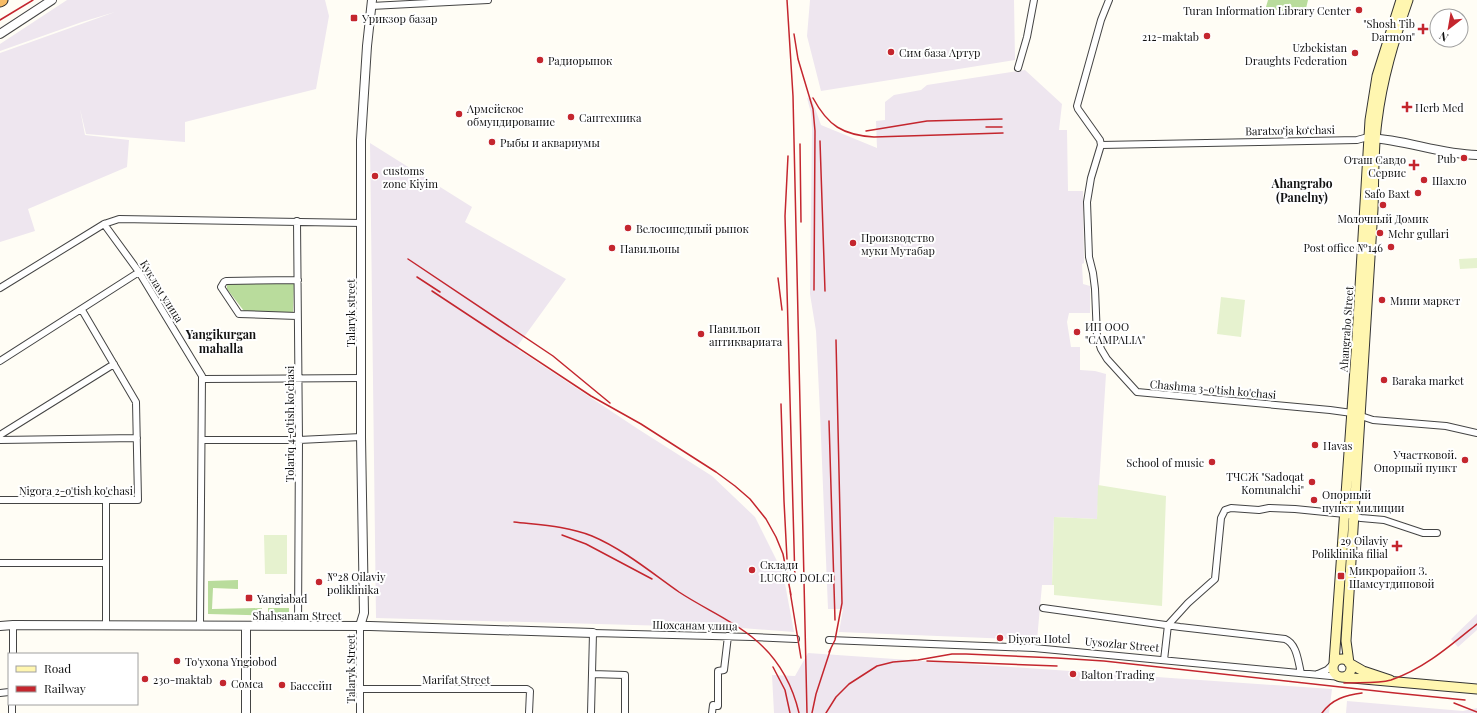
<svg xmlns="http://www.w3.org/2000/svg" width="1477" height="713" viewBox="0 0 1477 713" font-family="'Playfair Display',serif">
<rect width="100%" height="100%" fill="#fffdf5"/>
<path fill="#eee6ef" d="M 67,0 L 325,0 L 329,16 L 316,89 L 185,122 L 185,142 L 86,134 L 80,109 L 85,135 L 129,140 L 127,167 L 28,209 L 35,231 L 0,242 L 0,53 L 115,12 L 82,22 L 0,51 L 0,44 Z
M 810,0 L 1014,0 L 1015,60 L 821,91 L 807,36 Z
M 1025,70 L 1062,104 L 1059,130 L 1067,130 L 1068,191 L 1083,191 L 1084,263 L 1082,264 L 1083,284 L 1090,286 L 1090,313 L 1069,313 L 1067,322 L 1071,347 L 1080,347 L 1080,370 L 1095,371 L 1106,374 L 1097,519 L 1054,517 L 1052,585 L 1042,585 L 1037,640 L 839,632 L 843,609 L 828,609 L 820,413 L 816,331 L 810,294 L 812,129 L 811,113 L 807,98 L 811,97 L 821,125 L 877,148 L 876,121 L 885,120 L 885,102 L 894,95 L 921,90 L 927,85 Z
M 370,143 L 472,207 L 465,222 L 566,279 L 516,348 L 638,429 L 712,476 L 755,517 L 783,573 L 794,632 L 741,628 L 376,618 Z
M 1477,614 L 1477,630 L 1458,647 L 1451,639 Z
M 808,653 L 1332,689 L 1329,713 L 774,713 L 772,675 L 795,676 Z
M 1347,701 L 1463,711 L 1477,708 L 1477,713 L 1346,713 Z"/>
<path fill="#b9dc9c" d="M 1268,0 L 1308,0 L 1304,17 L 1266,7 Z
M 227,283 L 294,283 L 293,313 L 244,311 L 227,289 Z
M 238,580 L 238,589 L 213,588 L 212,609 L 262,608 L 262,613 L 268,613 L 268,608 L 289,608 L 289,616 L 208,614 L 208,581 Z"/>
<path fill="#e6f2cf" d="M 1477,258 L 1477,268 L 1460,269 L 1459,259 Z
M 1221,297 L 1245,300 L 1241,337 L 1217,334 Z
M 1098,485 L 1166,496 L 1162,606 L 1054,595 L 1054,585 L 1052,585 L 1054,517 L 1097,519 Z
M 264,535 L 287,535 L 287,574 L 265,574 Z"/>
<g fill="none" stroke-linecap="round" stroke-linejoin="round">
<g stroke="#444" stroke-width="8">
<path id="minor" d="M 371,6 L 488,0
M 1018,68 L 1027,37 L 1034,0
M 1101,145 L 1091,178 L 1087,202 L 1089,257 L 1093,273 L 1095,289 L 1097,337 L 1101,349 L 1107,359 L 1137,392 L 1330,410 L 1352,413 L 1373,420 L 1446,426 L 1477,433
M 1101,145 L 1357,140 L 1368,137
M 1101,145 L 1100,140 L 1078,109 L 1077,106 L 1101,20 L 1109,0
M 297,221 L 299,440 L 298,626
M 104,224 L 139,272 L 202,376 L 200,626
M 0,288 L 104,224 L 119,219 L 362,223
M 297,316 L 239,314 L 221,287 L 224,282 L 226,281 L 298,280
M 0,361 L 139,272
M 202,379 L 361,378
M 0,435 L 114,364
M 0,440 L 137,438
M 202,440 L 299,440 L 361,437
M 0,500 L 138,500 L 136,402 L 82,310
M 106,501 L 106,626
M 0,563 L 106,563
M 1043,608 L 1180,627 L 1285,639 C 1297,644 1298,661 1301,673
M 829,640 L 1034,648 L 1341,677
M 13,654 L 13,625
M 1164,660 L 1168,625 L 1188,603 L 1215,579 L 1221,518 L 1225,510 L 1231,508 L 1259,510 L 1269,508 L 1295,509 L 1345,514 L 1361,518 L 1384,520 L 1423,533 L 1437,533
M 592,674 L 625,675 L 625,713
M 1318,674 L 1327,670 L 1334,663
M 360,689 L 527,689 L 530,691 L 529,713
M 0,693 L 9,692
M 12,713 L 12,704
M 360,713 L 360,626
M 591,713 L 593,633 L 752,637 L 796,639
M 712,713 L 713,705 L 718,706 L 718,671 L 724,670 L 728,636"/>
</g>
<g stroke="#444" stroke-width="10">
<path id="tertiary" d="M 0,34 L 52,0
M 1370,138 C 1406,140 1440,154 1477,155
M 0,626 L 13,625 L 370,626 L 593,633
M 360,626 L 364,613 L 361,437 L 361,140 L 367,46 L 372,0
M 246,713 L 246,626"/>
</g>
<g stroke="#333" stroke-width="11">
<path id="secondary" d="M1333 668a9 9 0 1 1 18 0a9 9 0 1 1-18 0Z
M 1334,663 L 1356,354 L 1370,120 L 1377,76 L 1401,0
M 1341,677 L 1477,689
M 1390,680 L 1363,671 L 1349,663 L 1346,641 L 1373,209 C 1374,180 1373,150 1377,121 C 1382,79 1394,40 1408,0"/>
</g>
<g stroke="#222" stroke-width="13">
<path id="trunk" d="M 0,1 L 2,0"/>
</g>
<use href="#minor" stroke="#fff" stroke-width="6"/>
<use href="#tertiary" stroke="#fff" stroke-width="8"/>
<use href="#secondary" stroke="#fff6b0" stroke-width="9"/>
<use href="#trunk" stroke="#f7bc64" stroke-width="11"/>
<path stroke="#c4262e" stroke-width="1.5" d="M 787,0 L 793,96 L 807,713
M 0,20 L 33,0
M 794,34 L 798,59 L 813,109 L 815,131 L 814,290
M 813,98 C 828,126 843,135 874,137 L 1003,133
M 986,127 L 1002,127
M 866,131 L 927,121 L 1002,119
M 820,141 L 825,291
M 800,144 L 801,222
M 788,156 L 785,216 L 795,582
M 408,259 L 553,356 L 610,403
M 417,277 L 440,292
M 778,278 L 782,310
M 432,291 L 591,396 L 641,424 L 716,472 L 735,486 L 750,499 L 766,519 L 776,537 L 783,554 L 791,595
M 781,404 L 784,501 L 787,559
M 829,421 L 835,620
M 514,522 C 540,525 567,526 592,536 C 623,549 652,573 679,592 C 703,608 730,619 752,637 C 776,656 792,683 799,713
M 562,535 L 586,544 L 652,579
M 790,591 L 801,658
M 829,652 L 835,640 L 842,603 L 836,340
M 927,661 L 1057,666
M 773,667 L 785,690 L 790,713
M 1344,683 C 1359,682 1377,684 1391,680 C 1424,669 1451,645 1477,624
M 1454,703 L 1477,712
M 812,713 L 816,694 L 831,648
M 826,713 L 836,697 L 849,684 L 877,666 L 893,662 L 918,660 L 952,654 L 966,654 L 1057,658 L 1104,661 L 1395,693 L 1465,700
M 1322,713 C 1332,699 1346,695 1362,693"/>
</g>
<g fill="#c4262e" stroke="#fff" stroke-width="1.5">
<circle cx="1359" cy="10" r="4"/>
<rect x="350" y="14" width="8" height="8" rx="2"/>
<path d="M1421 23h4v4h4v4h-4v4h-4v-4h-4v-4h4z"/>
<circle cx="1207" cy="36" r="4"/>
<circle cx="891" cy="52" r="4"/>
<circle cx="1355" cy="53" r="4"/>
<circle cx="540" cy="60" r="4"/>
<path d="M1405 101h4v4h4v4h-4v4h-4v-4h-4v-4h4z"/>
<circle cx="459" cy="114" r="4"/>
<circle cx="571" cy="117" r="4"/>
<circle cx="492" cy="142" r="4"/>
<circle cx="1464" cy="158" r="4"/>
<path d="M1412 159h4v4h4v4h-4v4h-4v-4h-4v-4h4z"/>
<circle cx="375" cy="176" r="4"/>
<circle cx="1424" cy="180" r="4"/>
<circle cx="1418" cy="193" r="4"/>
<circle cx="1383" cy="205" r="4"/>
<circle cx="628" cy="228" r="4"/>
<circle cx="1380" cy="233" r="4"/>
<circle cx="853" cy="243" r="4"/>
<circle cx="1391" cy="247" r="4"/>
<circle cx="612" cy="248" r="4"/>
<circle cx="1382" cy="300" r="4"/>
<circle cx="1077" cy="332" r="4"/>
<circle cx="701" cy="334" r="4"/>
<circle cx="1384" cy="380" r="4"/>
<circle cx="1315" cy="445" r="4"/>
<circle cx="1465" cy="460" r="4"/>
<circle cx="1212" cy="462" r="4"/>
<circle cx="1312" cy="482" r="4"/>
<circle cx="1314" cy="500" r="4"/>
<path d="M1395 540h4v4h4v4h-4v4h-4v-4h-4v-4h4z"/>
<circle cx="752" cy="570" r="4"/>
<rect x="1337" y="572" width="8" height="8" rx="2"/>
<circle cx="319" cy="582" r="4"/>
<rect x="245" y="594" width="8" height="8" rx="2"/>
<circle cx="1000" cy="638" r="4"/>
<circle cx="177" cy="661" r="4"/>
<circle cx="1073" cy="674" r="4"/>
<circle cx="145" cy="679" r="4"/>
<circle cx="223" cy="683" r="4"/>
<circle cx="282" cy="685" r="4"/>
</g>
<g text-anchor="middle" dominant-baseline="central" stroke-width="4" stroke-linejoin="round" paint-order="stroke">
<g font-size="11" fill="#111" stroke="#fff" text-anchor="start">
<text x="1351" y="10" text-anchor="end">Turan Information Library Center</text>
<text x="362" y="18">Урикзор базар</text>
<text x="1415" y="23" text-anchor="end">"Shosh Tib<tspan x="1415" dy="13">Darmon"</tspan></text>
<text x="1199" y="36" text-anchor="end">212-maktab</text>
<text x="1347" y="47" text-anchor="end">Uzbekistan<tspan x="1347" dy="13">Draughts Federation</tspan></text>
<text x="899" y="52">Сим база Артур</text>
<text x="548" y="60">Радиорынок</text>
<text x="1415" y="107">Herb Med</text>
<text x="467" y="108">Армейское<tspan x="467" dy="13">обмундирование</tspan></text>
<text x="579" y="117">Сантехника</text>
<text x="500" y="142">Рыбы и аквариумы</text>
<text x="1456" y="158" text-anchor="end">Pub</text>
<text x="1406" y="159" text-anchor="end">Оташ Савдо<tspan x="1406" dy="13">Сервис</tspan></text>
<text x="383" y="170">customs<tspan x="383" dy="13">zone Kiyim</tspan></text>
<text x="1432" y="180">Шахло</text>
<text x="1410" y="193" text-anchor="end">Safo Baxt</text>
<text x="1383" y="218" text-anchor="middle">Молочный Домик</text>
<text x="636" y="228">Велосипедный рынок</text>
<text x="1388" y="233">Mehr gullari</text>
<text x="861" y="237">Производство<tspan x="861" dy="13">муки Мутабар</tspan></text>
<text x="1383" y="247" text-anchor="end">Post office №146</text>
<text x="620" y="248">Павильоны</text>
<text x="1390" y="300">Мини маркет</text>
<text x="1085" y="326">ИП ООО<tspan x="1085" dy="13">"CAMPALIA"</tspan></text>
<text x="709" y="328">Павильон<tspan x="709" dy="13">антиквариата</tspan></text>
<text x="1392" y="380">Baraka market</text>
<text x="1323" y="445">Havas</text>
<text x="1457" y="454" text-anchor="end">Участковой.<tspan x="1457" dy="13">Опорный пункт</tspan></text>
<text x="1204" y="462" text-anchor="end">School of music</text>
<text x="1304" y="476" text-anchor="end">ТЧСЖ "Sadoqat<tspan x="1304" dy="13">Komunalchi"</tspan></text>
<text x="1322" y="494">Опорный<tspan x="1322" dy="13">пункт милиции</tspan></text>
<text x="1388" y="540" text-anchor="end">29 Oilaviy<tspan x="1388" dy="13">Poliklinika filial</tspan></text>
<text x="760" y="564">Склади<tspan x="760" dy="13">LUCRO DOLCI</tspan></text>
<text x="1349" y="570">Микрорайон З.<tspan x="1349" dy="13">Шамсутдиновой</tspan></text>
<text x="327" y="576">№28 Oilaviy<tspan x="327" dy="13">poliklinika</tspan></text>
<text x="257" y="598">Yangiabad</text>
<text x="1008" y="638">Diyora Hotel</text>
<text x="185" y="661">To'yxona Yngiobod</text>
<text x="1081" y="674">Balton Trading</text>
<text x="153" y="679">230-maktab</text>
<text x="231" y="683">Сомса</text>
<text x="290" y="685">Бассейн</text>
</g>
<g font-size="11" fill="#111" stroke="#fff">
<text transform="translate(1290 130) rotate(-1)">Baratxoʻja koʻchasi</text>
<text transform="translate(162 291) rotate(58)">Куклам улица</text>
<text transform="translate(350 313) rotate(-90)">Talaryk street</text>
<text transform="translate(1346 329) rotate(-86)">Ahangrabo Street</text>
<text transform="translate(1213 389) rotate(5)">Chashma 3-o'tish ko'chasi</text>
<text transform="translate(289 424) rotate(-90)">Tolariq 4-o'tish ko'chasi</text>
<text x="76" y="490">Nigora 2-o'tish ko'chasi</text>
<text x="297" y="615">Shahsanam Street</text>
<text transform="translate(695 625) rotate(1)">Шохсанам улица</text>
<text transform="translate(1122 644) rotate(5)">Uysozlar Street</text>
<text transform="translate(350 669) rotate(-90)">Talaryk Street</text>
<text x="456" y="679">Marifat Street</text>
</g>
<g font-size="12" font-weight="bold" fill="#111" stroke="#fff">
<text x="1302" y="183">Ahangrabo<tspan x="1302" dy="14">(Panelny)</tspan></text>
<text x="221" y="334">Yangikurgan<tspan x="221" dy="14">mahalla</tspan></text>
</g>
</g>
<rect x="8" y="653" width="130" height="52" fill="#ffffff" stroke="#a0a0a0"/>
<rect x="16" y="666" width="20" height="6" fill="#fff6b0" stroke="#a0a0a0"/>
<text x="44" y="673" font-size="12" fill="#111111">Road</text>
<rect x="16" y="686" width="20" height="6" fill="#c4262e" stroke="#a0a0a0"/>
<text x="44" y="693" font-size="12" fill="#111111">Railway</text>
<g transform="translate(1449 28) rotate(211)"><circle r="19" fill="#ffffff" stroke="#a0a0a0"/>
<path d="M0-3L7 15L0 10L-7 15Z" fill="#c4262e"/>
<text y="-6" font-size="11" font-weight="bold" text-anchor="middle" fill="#111111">N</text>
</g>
</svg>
